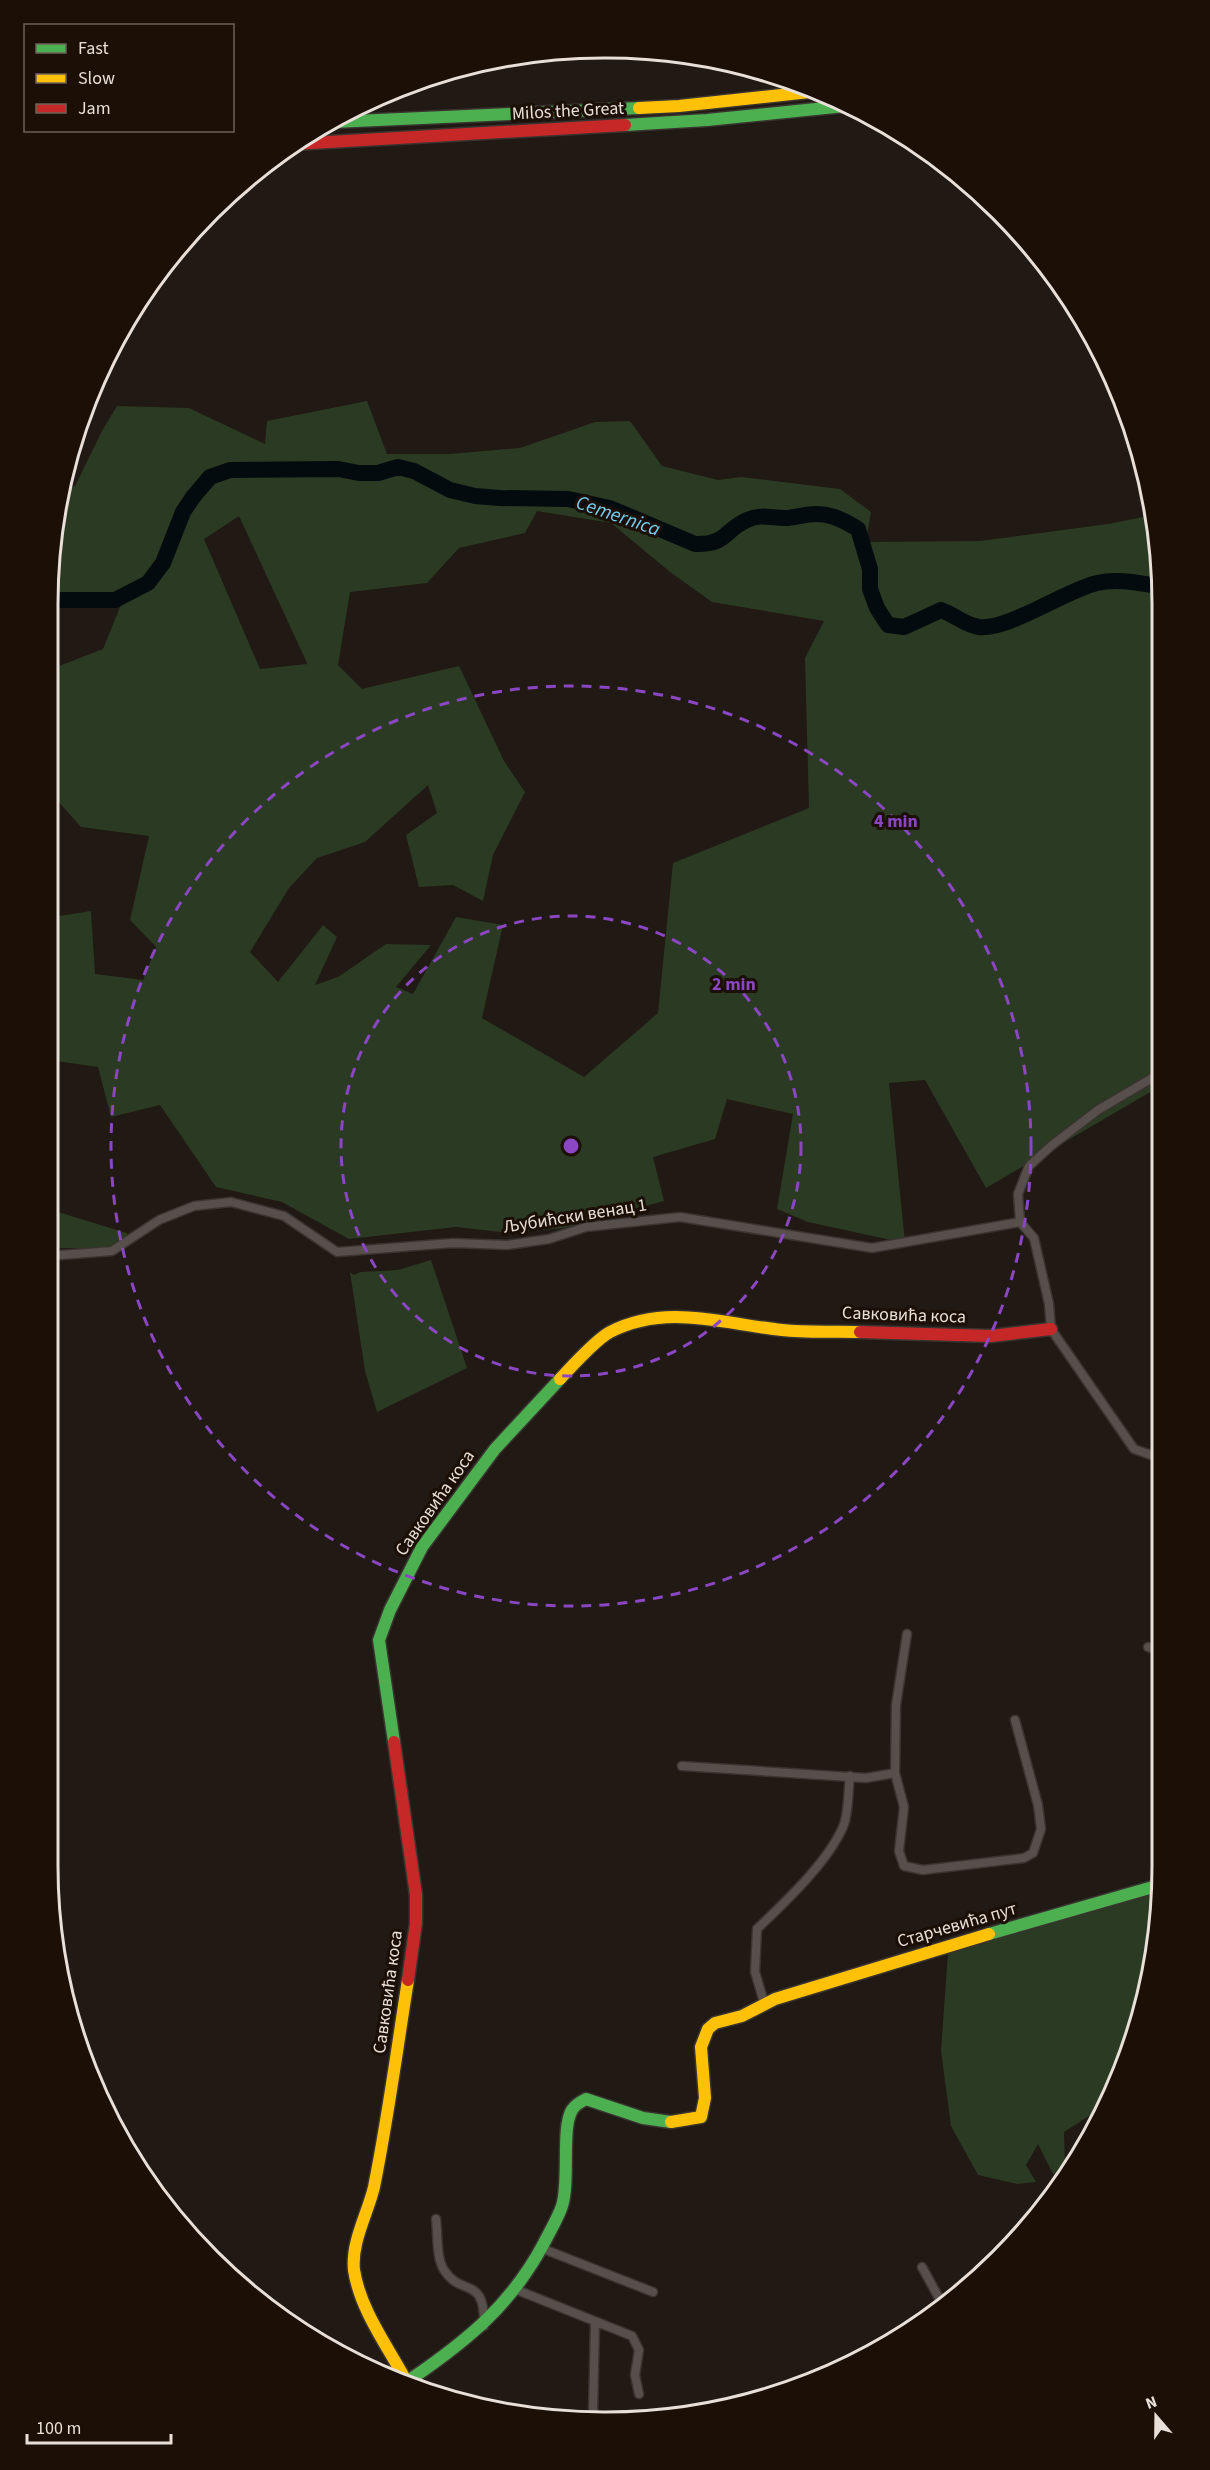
<svg xmlns="http://www.w3.org/2000/svg" width="1210" height="2470" viewBox="0 0 1210 2470" font-family="'Source Sans 3',sans-serif">
<rect width="100%" height="100%" fill="#201914"/>
<path fill="#2b3a22" fill-rule="evenodd" d="M 367,401 L 387,454 L 450,454 L 520,448 L 595,422 L 630,421 L 662,466 L 718,480 L 741,477 L 840,489 L 871,512 L 866,542 L 980,541 L 1108,524 L 1153,515 L 1157,532 L 1159,1100 L 1152,1091 L 986,1188 L 925,1080 L 889,1083 L 905,1243 L 808,1222 L 777,1209 L 793,1114 L 727,1099 L 715,1139 L 653,1157 L 664,1201 L 564,1228 L 509,1233 L 456,1227 L 349,1239 L 282,1202 L 216,1187 L 160,1105 L 111,1117 L 98,1067 L 56,1061 L 59,991 L 48,990 L 48,901 L 60,916 L 91,911 L 95,974 L 143,980 L 156,947 L 130,920 L 149,836 L 81,827 L 48,790 L 48,665 L 54,668 L 103,649 L 122,602 L 48,606 L 60,490 L 75,486 L 103,429 L 117,406 L 189,408 L 265,444 L 267,421 ZM 537,511 L 611,523 L 670,572 L 712,602 L 824,621 L 805,658 L 809,808 L 673,863 L 658,1013 L 584,1077 L 482,1018 L 503,925 L 456,917 L 413,994 L 396,987 L 431,945 L 386,944 L 338,977 L 315,985 L 337,937 L 323,925 L 278,982 L 250,952 L 289,888 L 317,858 L 365,842 L 428,785 L 437,813 L 406,835 L 419,887 L 453,885 L 483,901 L 493,855 L 525,792 L 504,761 L 459,666 L 362,689 L 338,665 L 350,592 L 427,583 L 459,548 L 525,533 ZM 239,516 L 307,663 L 307,664 L 260,669 L 204,539 Z
M 48,1209 L 127,1233 L 127,1238 L 111,1250 L 91,1248 L 48,1248 Z
M 431,1260 L 467,1368 L 377,1412 L 365,1371 L 350,1272 L 354,1275 L 361,1272 L 398,1270 Z
M 1156,1892 L 1159,1896 L 1151,1974 L 1119,2078 L 1100,2109 L 1064,2132 L 1065,2166 L 1057,2178 L 1053,2174 L 1038,2144 L 1026,2165 L 1036,2182 L 1017,2184 L 978,2175 L 951,2126 L 941,2051 L 948,1953 Z"/>
<g fill="none" stroke-linecap="round" stroke-linejoin="round">
<path stroke="#030b0f" stroke-width="16" d="M 48,600 L 115,600 L 148,583 L 163,563 L 183,512 L 193,497 L 210,477 L 230,470 L 338,469 L 359,473 L 378,473 L 398,467 L 414,471 L 450,490 L 475,496 L 500,498 L 568,499 L 610,508 L 695,544 C 727,545 724,530 747,520 C 762,513 773,519 788,518 C 797,517 807,514 816,514 C 832,514 845,521 858,529 L 870,569 L 870,589 L 877,608 L 888,625 L 904,627 L 941,610 C 955,615 965,625 979,627 C 1009,630 1064,591 1097,583 C 1116,578 1139,583 1157,586"/>
<g stroke="#393430" stroke-width="11">
<path id="street" d="M 1020,1222 L 1034,1238 L 1049,1304 L 1051,1329 L 1134,1449 L 1154,1456 L 1161,1456
M 48,1256 L 112,1251 L 159,1220 L 194,1206 L 231,1202 L 284,1216 L 337,1252 L 453,1243 L 507,1245 L 549,1239 L 586,1227 L 680,1217 L 872,1248 L 1020,1222 L 1018,1194 L 1029,1166 L 1051,1146 L 1098,1110 L 1159,1074
M 1148,1647 L 1161,1651
M 682,1766 L 866,1778 L 895,1773 L 904,1807 L 899,1851 L 904,1866 L 923,1870 L 1024,1858 L 1033,1853 L 1041,1829 L 1038,1805 L 1015,1720
M 895,1773 L 896,1705 L 907,1634
M 764,2002 L 755,1972 L 757,1929 C 786,1901 827,1863 843,1827 C 849,1813 848,1791 850,1776
M 436,2219 C 438,2234 436,2258 444,2270 C 462,2298 485,2274 484,2326
M 541,2248 L 653,2292
M 922,2267 L 944,2307
M 517,2290 L 632,2336 L 639,2350 L 635,2375 L 639,2394
M 593,2414 L 595,2322"/>
</g>
<g stroke="#393430" stroke-width="15">
<path id="fast" d="M 334,122 L 639,108
M 625,125 L 707,120 L 845,106
M 394,1742 L 379,1640 L 390,1610 L 422,1547 L 495,1449 L 560,1379
M 989,1934 L 1160,1885
M 411,2379 C 468,2340 511,2305 544,2243 C 550,2231 558,2218 562,2206 C 570,2181 561,2128 572,2110 C 575,2105 580,2102 586,2099 L 643,2118 L 671,2122"/>
</g>
<g stroke="#393430" stroke-width="15">
<path id="slow" d="M 639,108 L 679,106 L 819,91
M 560,1379 C 571,1367 597,1339 610,1332 C 667,1303 723,1324 782,1330 C 808,1333 835,1331 860,1332
M 671,2122 L 701,2117 L 705,2098 L 701,2047 L 708,2029 L 715,2023 L 742,2016 L 775,1999 L 989,1934
M 404,2377 C 386,2344 360,2309 354,2270 C 351,2242 368,2213 374,2187 C 388,2118 397,2049 408,1980"/>
</g>
<g stroke="#393430" stroke-width="15">
<path id="jam" d="M 294,144 L 625,125
M 860,1332 L 991,1336 L 1051,1329
M 394,1742 L 416,1895 L 416,1923 L 408,1980"/>
</g>
<use href="#street" stroke="#564f4b" stroke-width="8"/>
<use href="#fast" stroke="#4caf50" stroke-width="12"/>
<use href="#slow" stroke="#ffc107" stroke-width="12"/>
<use href="#jam" stroke="#c62828" stroke-width="12"/>
</g>
<g fill="none" stroke="#8b47c3" stroke-width="3" stroke-dasharray="10 8">
<circle cx="571" cy="1146" r="230"/>
<circle cx="571" cy="1146" r="460"/>
</g>
<g text-anchor="middle" dominant-baseline="central" stroke-width="6" stroke-linejoin="round" paint-order="stroke">
<g font-size="18" fill="#e8dfd8" stroke="#1b0f06">
<text transform="translate(568 111) rotate(-3)">Milos the Great</text>
<text transform="translate(575 1216) rotate(-9)">Љубићски венац 1</text>
<text transform="translate(904 1315) rotate(2)">Савковића коса</text>
<text transform="translate(435 1503) rotate(-55)">Савковића коса</text>
<text transform="translate(957 1925) rotate(-16)">Старчевића пут</text>
<text transform="translate(388 1992) rotate(-82)">Савковића коса</text>
</g>
<g font-size="20" font-style="italic" fill="#74ceef" stroke="#1b0f06">
<text transform="translate(618 516) rotate(19)">Cemernica</text>
</g>
</g>
<path d="M0 0H1210V2470H0ZM604 58H606A546 546 0 0 1 1152 604V1866A546 546 0 0 1 606 2412H604A546 546 0 0 1 58 1866V604A546 546 0 0 1 604 58Z" fill="#1b0f06" fill-rule="evenodd"/>
<path fill="none" stroke="#e8dfd8" stroke-width="3" d="M604 58H606A546 546 0 0 1 1152 604V1866A546 546 0 0 1 606 2412H604A546 546 0 0 1 58 1866V604A546 546 0 0 1 604 58Z"/>
<circle cx="571" cy="1146" r="9" fill="#8b47c3" stroke="#1b0f06" stroke-width="3"/>
<g font-size="18" text-anchor="middle" font-weight="bold" fill="#8b47c3" stroke="#1b0f06" stroke-width="6" stroke-linejoin="round" paint-order="stroke">
<text x="896" y="827">4 min</text>
<text x="734" y="990">2 min</text>
</g>
<rect x="24" y="24" width="210" height="108" fill="#1b0f06" stroke="#6d625a" stroke-width="1.5"/>
<rect x="36" y="44" width="30" height="9" fill="#4caf50" stroke="#6d625a" stroke-width="1.5"/>
<text x="78" y="54" font-size="18" fill="#e8dfd8">Fast</text>
<rect x="36" y="74" width="30" height="9" fill="#ffc107" stroke="#6d625a" stroke-width="1.5"/>
<text x="78" y="84" font-size="18" fill="#e8dfd8">Slow</text>
<rect x="36" y="104" width="30" height="9" fill="#c62828" stroke="#6d625a" stroke-width="1.5"/>
<text x="78" y="114" font-size="18" fill="#e8dfd8">Jam</text>
<g transform="translate(1156 2416) rotate(340)" stroke="#1b0f06" stroke-width="4.5" paint-order="stroke">
<path d="M0-4.5L10 22L0 15L-10 22Z" fill="#e8dfd8"/>
<text y="-9" font-size="16" font-weight="bold" text-anchor="middle" fill="#e8dfd8">N</text>
</g>
<path d="M27 2434v9h144v-9" fill="none" stroke="#e8dfd8" stroke-width="3"/>
<text x="36" y="2434" font-size="18" fill="#e8dfd8" stroke="#1b0f06" stroke-width="4.5" paint-order="stroke">100 m</text>
</svg>
